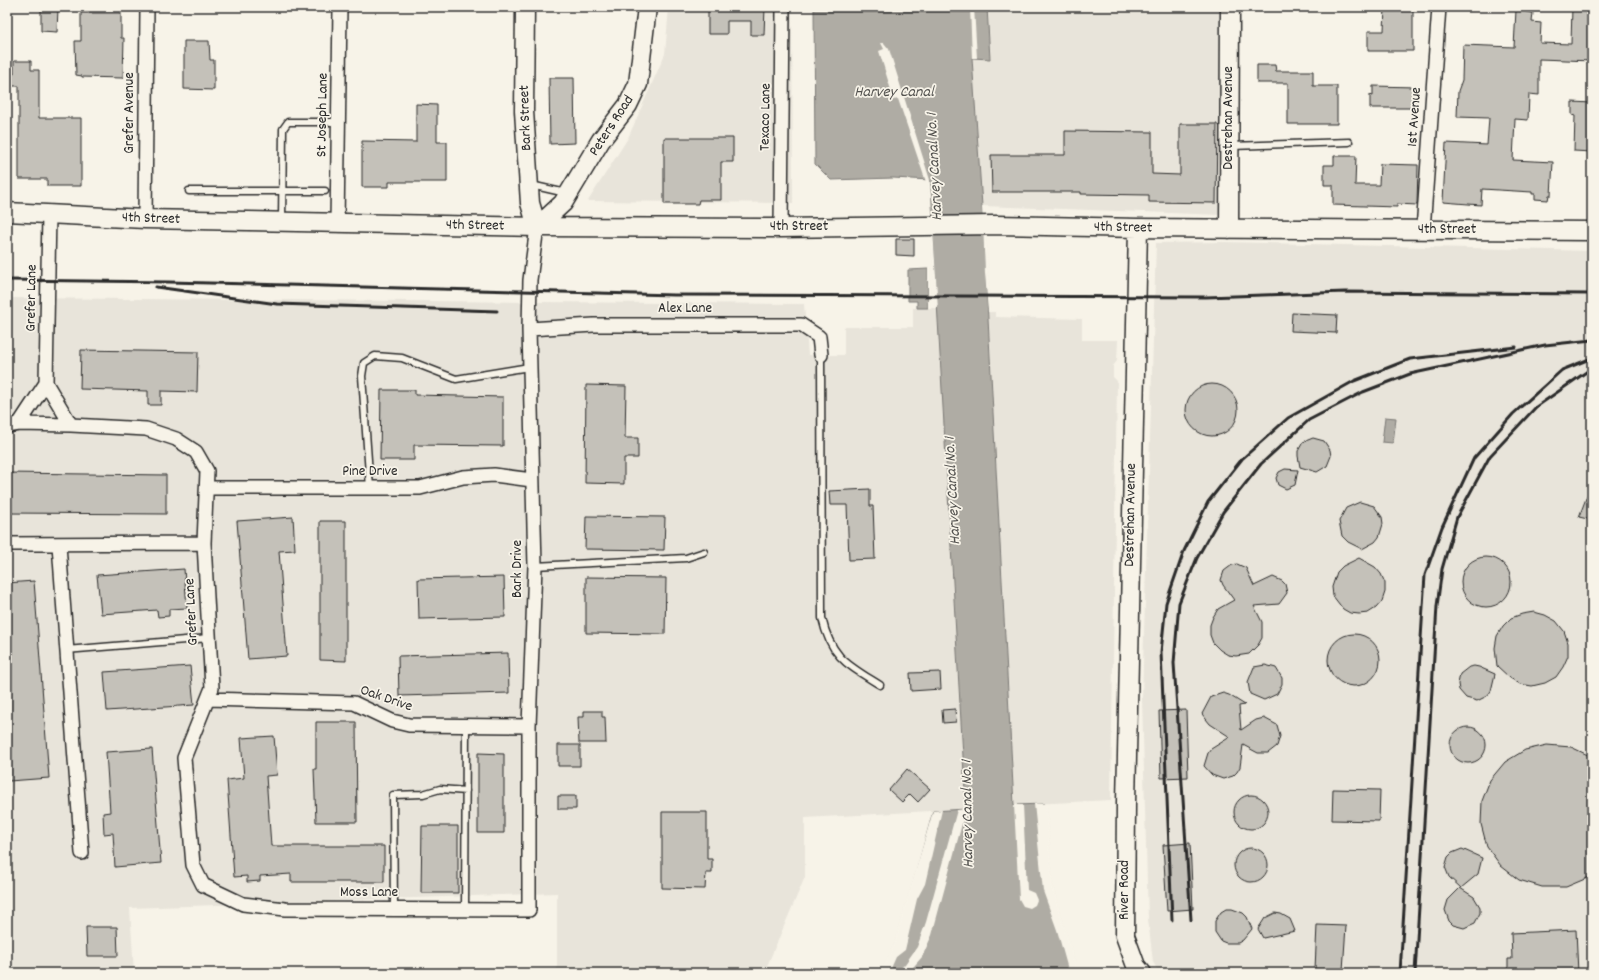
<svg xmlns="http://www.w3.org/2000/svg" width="1599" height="980" viewBox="0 0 1599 980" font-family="Dekko,sans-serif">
<rect width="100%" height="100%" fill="#f7f3e8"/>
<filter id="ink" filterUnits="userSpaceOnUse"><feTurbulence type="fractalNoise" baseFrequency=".025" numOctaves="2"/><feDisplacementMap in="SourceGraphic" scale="8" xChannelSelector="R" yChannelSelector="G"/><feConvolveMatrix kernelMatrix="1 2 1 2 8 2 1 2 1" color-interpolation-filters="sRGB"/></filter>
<g filter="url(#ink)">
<path fill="#e8e4da" d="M 669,7 L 792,7 L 793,203 L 588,201 L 628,138 L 665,54 Z
M 987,7 L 1223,7 L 1222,215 L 982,206 L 972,58 L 990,59 Z
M 1223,242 L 1592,251 L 1592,973 L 1159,973 L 1153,962 L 1148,919 L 1142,699 L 1156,243 Z
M 7,298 L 804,304 L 808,355 L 844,355 L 844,327 L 913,327 L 913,308 L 938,308 L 966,809 L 805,818 L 805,877 L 764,973 L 557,973 L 557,893 L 130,908 L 134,973 L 7,973 Z
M 988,312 L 995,312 L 995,317 L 1082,319 L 1082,340 L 1118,340 L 1117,361 L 1113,366 L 1113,377 L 1117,381 L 1111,800 L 1014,805 Z"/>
<path fill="#afaca4" stroke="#7a7874" d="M 814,7 L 987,7 L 990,59 L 972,58 L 982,206 L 1014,805 L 1044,804 L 1051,889 L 1076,973 L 884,973 L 896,945 L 933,811 L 966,809 L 930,180 L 893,178 L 831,180 L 815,164 Z
M 928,269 L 928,308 L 917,308 L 917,301 L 908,301 L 908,270 Z
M 1385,417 L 1396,418 L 1393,443 L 1382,442 Z"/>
<path fill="#f7f3e8" d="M 970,7 L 974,7 L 977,58 L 972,58 Z
M 881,43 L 884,43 L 889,49 L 930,180 L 938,308 L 936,308 L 928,182 L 926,182 L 898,99 L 894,100 L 879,51 L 884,49 Z
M 982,206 L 984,206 L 990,312 L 988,312 L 985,274 Z
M 928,267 L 930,269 L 930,308 L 928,308 Z
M 1034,804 L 1046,804 L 1053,889 L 1078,973 L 1069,973 L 1057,930 L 1043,891 Z
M 1014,805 L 1023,805 L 1027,890 L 1034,893 L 1037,900 L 1035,905 L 1030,908 L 1023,906 L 1019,899 Z
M 966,809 L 932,935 L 922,957 L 908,973 L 896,973 L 905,964 L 917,947 L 926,922 L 957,810 Z
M 942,810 L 925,884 L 917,899 L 905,950 L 896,957 L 889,973 L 881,973 L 894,945 L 933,811 Z"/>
<path fill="#c4c1b9" stroke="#2b2b2b" d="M 41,7 L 58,8 L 57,32 L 41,31 Z
M 708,7 L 765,7 L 764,35 L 751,35 L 751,21 L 727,21 L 727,34 L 708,34 Z
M 1385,7 L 1413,7 L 1413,51 L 1368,51 L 1368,31 L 1384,31 Z
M 1572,7 L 1592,7 L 1592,61 L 1539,59 L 1539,95 L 1529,94 L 1528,120 L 1515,119 L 1513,160 L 1553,162 L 1551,195 L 1549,195 L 1548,200 L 1535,199 L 1535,194 L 1532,194 L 1532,192 L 1482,189 L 1481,205 L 1443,202 L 1446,143 L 1487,145 L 1489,118 L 1457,117 L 1458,91 L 1462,80 L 1463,45 L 1514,47 L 1516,10 L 1533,13 L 1532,22 L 1541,23 L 1540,43 L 1571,44 Z
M 81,13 L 121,13 L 121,38 L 124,38 L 123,78 L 82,77 L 82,76 L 76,75 L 75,41 L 81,41 Z
M 184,41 L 209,41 L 210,60 L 214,60 L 214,90 L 184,89 Z
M 14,61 L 31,61 L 31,70 L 39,70 L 39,118 L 81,118 L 81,186 L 47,186 L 47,179 L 19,179 L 19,86 L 7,86 L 7,75 L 14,74 Z
M 1257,65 L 1275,65 L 1276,71 L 1313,71 L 1313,86 L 1337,86 L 1337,124 L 1288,124 L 1288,83 L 1257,83 Z
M 549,78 L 574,78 L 575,143 L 550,144 Z
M 1373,86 L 1415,87 L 1415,108 L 1370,108 L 1370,95 L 1373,96 Z
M 1572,102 L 1592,103 L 1592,152 L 1574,151 L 1575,116 L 1572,115 Z
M 416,104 L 437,105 L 437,142 L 447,142 L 447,182 L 389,182 L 389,187 L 362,187 L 362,141 L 416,142 Z
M 1180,124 L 1217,124 L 1216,203 L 1149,202 L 1149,195 L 1081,194 L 1081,192 L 992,192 L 991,155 L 1065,155 L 1065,131 L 1152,132 L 1152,174 L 1180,175 Z
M 664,138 L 733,138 L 733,162 L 721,162 L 721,200 L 699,200 L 698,204 L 664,204 Z
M 1334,156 L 1356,156 L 1355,185 L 1379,185 L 1380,164 L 1418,165 L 1417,205 L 1397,204 L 1397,207 L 1333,205 L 1333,185 L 1324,185 L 1324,165 L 1334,165 Z
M 896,239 L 914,239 L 914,256 L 896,255 Z
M 1292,313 L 1337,315 L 1336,333 L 1291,331 Z
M 81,350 L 198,352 L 197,392 L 161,391 L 161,405 L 148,405 L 148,391 L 80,389 Z
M1186 410a26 26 0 1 1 52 0a26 26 0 1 1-52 0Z
M 586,385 L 626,386 L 625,438 L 638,438 L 638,458 L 624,458 L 624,484 L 585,483 Z
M 381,390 L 415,390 L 415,395 L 503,397 L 503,446 L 414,445 L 414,460 L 380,460 Z
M 1313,438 L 1324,441 L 1330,450 L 1331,456 L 1327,466 L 1317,472 L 1300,467 L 1298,456 L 1298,451 L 1303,442 Z
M 1285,469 L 1298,470 L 1295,485 L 1286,489 L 1278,485 L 1276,478 L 1279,472 Z
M 7,473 L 166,475 L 166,514 L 7,513 Z
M 1591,485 L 1592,486 L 1592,520 L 1579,517 Z
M 870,489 L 870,506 L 873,506 L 875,559 L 849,560 L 847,505 L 830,505 L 829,491 Z
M 1360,502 L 1374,506 L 1382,517 L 1383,524 L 1379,537 L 1375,542 L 1362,549 L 1348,542 L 1342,536 L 1339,521 L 1346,508 Z
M 586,516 L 665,517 L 664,550 L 585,549 Z
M 293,517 L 295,550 L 279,551 L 287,656 L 248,659 L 237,521 Z
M 320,521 L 346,521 L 346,661 L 320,660 Z
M1461 582a25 25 0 1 1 50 0a25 25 0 1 1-50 0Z
M 1359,558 L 1375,567 L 1381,574 L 1385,583 L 1385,592 L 1382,601 L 1376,608 L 1368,613 L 1359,614 L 1350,613 L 1343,609 L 1333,596 L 1332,587 L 1337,572 L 1343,566 Z
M 1237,564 L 1246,568 L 1254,586 L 1273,577 L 1282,581 L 1285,584 L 1287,593 L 1279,604 L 1254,606 L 1262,622 L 1262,638 L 1258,645 L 1249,654 L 1236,656 L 1228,655 L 1220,650 L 1213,643 L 1210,635 L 1210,625 L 1213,617 L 1218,609 L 1234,600 L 1223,585 L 1221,580 L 1224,571 L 1232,565 Z
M 184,569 L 187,608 L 169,609 L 169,616 L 158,617 L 157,610 L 101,614 L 97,575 Z
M 504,577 L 505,617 L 419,619 L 418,579 Z
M 586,577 L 666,578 L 665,634 L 586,633 Z
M 34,581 L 49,778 L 9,781 L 7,764 L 7,583 Z
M 1534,612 L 1545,615 L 1556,621 L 1564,631 L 1568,643 L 1568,656 L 1563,667 L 1556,677 L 1545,683 L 1532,686 L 1520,684 L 1510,678 L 1497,666 L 1495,648 L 1497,636 L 1503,626 L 1511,618 L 1522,614 Z
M1328 660a26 26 0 1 1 52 0a26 26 0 1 1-52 0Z
M 508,653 L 509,693 L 399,696 L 398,656 Z
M 1265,665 L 1276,668 L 1282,678 L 1282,684 L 1277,694 L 1264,700 L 1250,694 L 1248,682 L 1254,667 Z
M 190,666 L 194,705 L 107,711 L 104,672 Z
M 1474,666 L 1479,667 L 1495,674 L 1491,691 L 1487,696 L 1477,701 L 1466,698 L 1459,690 L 1458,684 L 1460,674 L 1469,667 Z
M 940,672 L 941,689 L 911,691 L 910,673 Z
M 1223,693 L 1229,695 L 1245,705 L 1239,706 L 1241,730 L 1256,720 L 1264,718 L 1277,725 L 1280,736 L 1277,746 L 1268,753 L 1258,753 L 1243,745 L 1240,767 L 1237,772 L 1233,776 L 1223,779 L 1212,775 L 1204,766 L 1208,753 L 1211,749 L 1230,737 L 1210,724 L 1202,714 L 1211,697 Z
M 955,709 L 956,722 L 943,723 L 942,710 Z
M 1186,710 L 1188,777 L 1161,778 L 1159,711 Z
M 584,711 L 602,711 L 602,717 L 605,717 L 606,743 L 579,743 L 578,717 L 584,717 Z
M 316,722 L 356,722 L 357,822 L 316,822 L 314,769 L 316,769 Z
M1450 745a18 18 0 1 1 36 0a18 18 0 1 1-36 0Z
M 274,736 L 277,775 L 266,776 L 271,846 L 384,846 L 384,882 L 291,882 L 291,874 L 260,876 L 260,881 L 247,882 L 247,876 L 234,877 L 227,780 L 244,778 L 241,738 Z
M 558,745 L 580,745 L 580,766 L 558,766 Z
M 1547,745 L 1571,747 L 1592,757 L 1592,876 L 1566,887 L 1542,887 L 1519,880 L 1501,866 L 1487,847 L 1481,824 L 1482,801 L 1490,780 L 1505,762 L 1525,750 Z
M 152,749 L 161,863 L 115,867 L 113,833 L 104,834 L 103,813 L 110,812 L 106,752 Z
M 478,753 L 504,754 L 504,833 L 478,833 Z
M 907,769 L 930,789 L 918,802 L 910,794 L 902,802 L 889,790 Z
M 1333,789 L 1380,790 L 1379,821 L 1332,820 Z
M1234 812a17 17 0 1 1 34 0a17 17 0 1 1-34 0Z
M 558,796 L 576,796 L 576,809 L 558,809 Z
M 662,812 L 707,812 L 707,859 L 712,859 L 712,873 L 706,873 L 705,889 L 662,888 Z
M 422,826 L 458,826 L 458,893 L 421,893 Z
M 1190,843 L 1193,909 L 1167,911 L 1163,845 Z
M1234 865a17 17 0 1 1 34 0a17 17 0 1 1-34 0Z
M 1462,849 L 1482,858 L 1478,874 L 1461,888 L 1449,877 L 1445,867 L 1448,857 L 1452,853 Z
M 1460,888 L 1474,897 L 1480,907 L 1480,913 L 1475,923 L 1464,928 L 1453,925 L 1449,921 L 1445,910 L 1448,900 Z
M 1226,909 L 1232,909 L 1243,913 L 1247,917 L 1252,929 L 1243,940 L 1238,943 L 1226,943 L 1221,941 L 1215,932 L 1215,921 L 1221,912 Z
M 1275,913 L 1281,914 L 1290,919 L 1295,931 L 1263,938 L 1258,929 L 1265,918 Z
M 1317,925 L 1346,926 L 1343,970 L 1315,969 Z
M 86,927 L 117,927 L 118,956 L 87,956 Z
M 1576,930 L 1578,973 L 1508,973 L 1508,959 L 1512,959 L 1511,933 Z"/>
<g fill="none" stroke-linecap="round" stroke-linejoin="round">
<g stroke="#2b2b2b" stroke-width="9">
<path id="lane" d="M 1231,146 L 1349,142
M 531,185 L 566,193
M 189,191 L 325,191
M 282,221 L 283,129 L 288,122 L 338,122
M 821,355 L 822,618 C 831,658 848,665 880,685
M 370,488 L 362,376 L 364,363 L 375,356 L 402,358 L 456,379 L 529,367
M 535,566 L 686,558 L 704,552
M 66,650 L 209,638
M 394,909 L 393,795 L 423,794 L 440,789 L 466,791
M 465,910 L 466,726"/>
</g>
<g stroke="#2b2b2b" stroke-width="16">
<path id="street" d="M 145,219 L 147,7
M 337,224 L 340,7
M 781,228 L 783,7
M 1423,230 L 1439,7
M 529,329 L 594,325 L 801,325 L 819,337 L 821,355
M 46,383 L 49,214
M 19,424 L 46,383 L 71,425
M 7,426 L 19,424 L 71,425 L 146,429 L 176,439 L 196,452 L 207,471 L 204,543 L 212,688 L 184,758 L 193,865 L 203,885 L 243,904 L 285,909 L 529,910 L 529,726 L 535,566 L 529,329 L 530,280 L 537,227
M 207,488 L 420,488 L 463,477 L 494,475 L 532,480
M 7,544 L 204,543
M 59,545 L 82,853
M 208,699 L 354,703 L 392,721 L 409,725 L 529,726"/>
</g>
<g stroke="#2b2b2b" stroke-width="21">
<path id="secondary" d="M 525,7 L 524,111 L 530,203 L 537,227 L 563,203 L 601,140 L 628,105 L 638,84 L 647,7
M 7,212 L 145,219 L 537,227 L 781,228 L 995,225 L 1138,228 L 1592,231
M 1138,228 L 1126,803 L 1125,936 L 1136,966 L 1142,973
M 1229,229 L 1230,7"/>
</g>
<use href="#lane" stroke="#f7f3e8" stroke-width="6"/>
<use href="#street" stroke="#f7f3e8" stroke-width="13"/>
<use href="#secondary" stroke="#f7f3e8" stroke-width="18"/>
<path stroke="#2b2b2b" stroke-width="3" d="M 7,280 L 169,282 L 674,295 L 1206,297 L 1345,292 L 1592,294
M 156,287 L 277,304 L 497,311
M 1172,920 L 1161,652 L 1166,603 L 1184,551 L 1208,502 L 1242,459 L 1288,418 L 1354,381 L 1410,359 L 1516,347
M 1191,920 L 1174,663 L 1179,603 L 1197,558 L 1223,512 L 1261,464 L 1309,420 L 1363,392 L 1410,374 L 1545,345 L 1592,340
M 1400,973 L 1425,575 L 1442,527 L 1474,458 L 1513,414 L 1562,370 L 1592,358
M 1415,973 L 1437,606 L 1442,569 L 1457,517 L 1490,456 L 1536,407 L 1592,368"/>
</g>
</g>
<g text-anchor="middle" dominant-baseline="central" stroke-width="3.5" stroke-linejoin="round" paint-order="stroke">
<g font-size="15" fill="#2b2b2b" stroke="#f7f3e8">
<text transform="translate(130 113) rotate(-90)">Grefer Avenue</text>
<text transform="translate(323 115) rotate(-89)">St Joseph Lane</text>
<text transform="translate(766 117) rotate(-89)">Texaco Lane</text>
<text transform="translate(1415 117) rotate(-86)">1st Avenue</text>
<text transform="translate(526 118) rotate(-92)">Bark Street</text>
<text transform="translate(1229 118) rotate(-90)">Destrehan Avenue</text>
<text transform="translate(612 126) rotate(-57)">Peters Road</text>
<text transform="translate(151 219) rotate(2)">4th Street</text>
<text transform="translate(475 226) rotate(1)">4th Street</text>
<text x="799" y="227">4th Street</text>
<text transform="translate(1123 228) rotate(1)">4th Street</text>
<text x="1447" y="230">4th Street</text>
<text transform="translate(32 298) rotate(-89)">Grefer Lane</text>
<text x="685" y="309">Alex Lane</text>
<text x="370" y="472">Pine Drive</text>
<text transform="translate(1131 515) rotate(-89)">Destrehan Avenue</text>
<text transform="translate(518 569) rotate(-90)">Bark Drive</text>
<text transform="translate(192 612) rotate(-93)">Grefer Lane</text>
<text transform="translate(386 699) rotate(19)">Oak Drive</text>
<text transform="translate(1125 890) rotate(-90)">River Road</text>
<text x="369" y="893">Moss Lane</text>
</g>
<g font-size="16" font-style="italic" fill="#53524f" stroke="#f7f3e8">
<text x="894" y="92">Harvey Canal</text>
<text transform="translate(935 167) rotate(-93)">Harvey Canal No. 1</text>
<text transform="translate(953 491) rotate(-93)">Harvey Canal No. 1</text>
<text transform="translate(968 814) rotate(-91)">Harvey Canal No. 1</text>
</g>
</g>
<rect width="1599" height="980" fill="none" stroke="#f7f3e8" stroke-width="24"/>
<rect x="12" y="12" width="1575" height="956" fill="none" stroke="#2b2b2b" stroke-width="1.5" filter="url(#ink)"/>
</svg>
